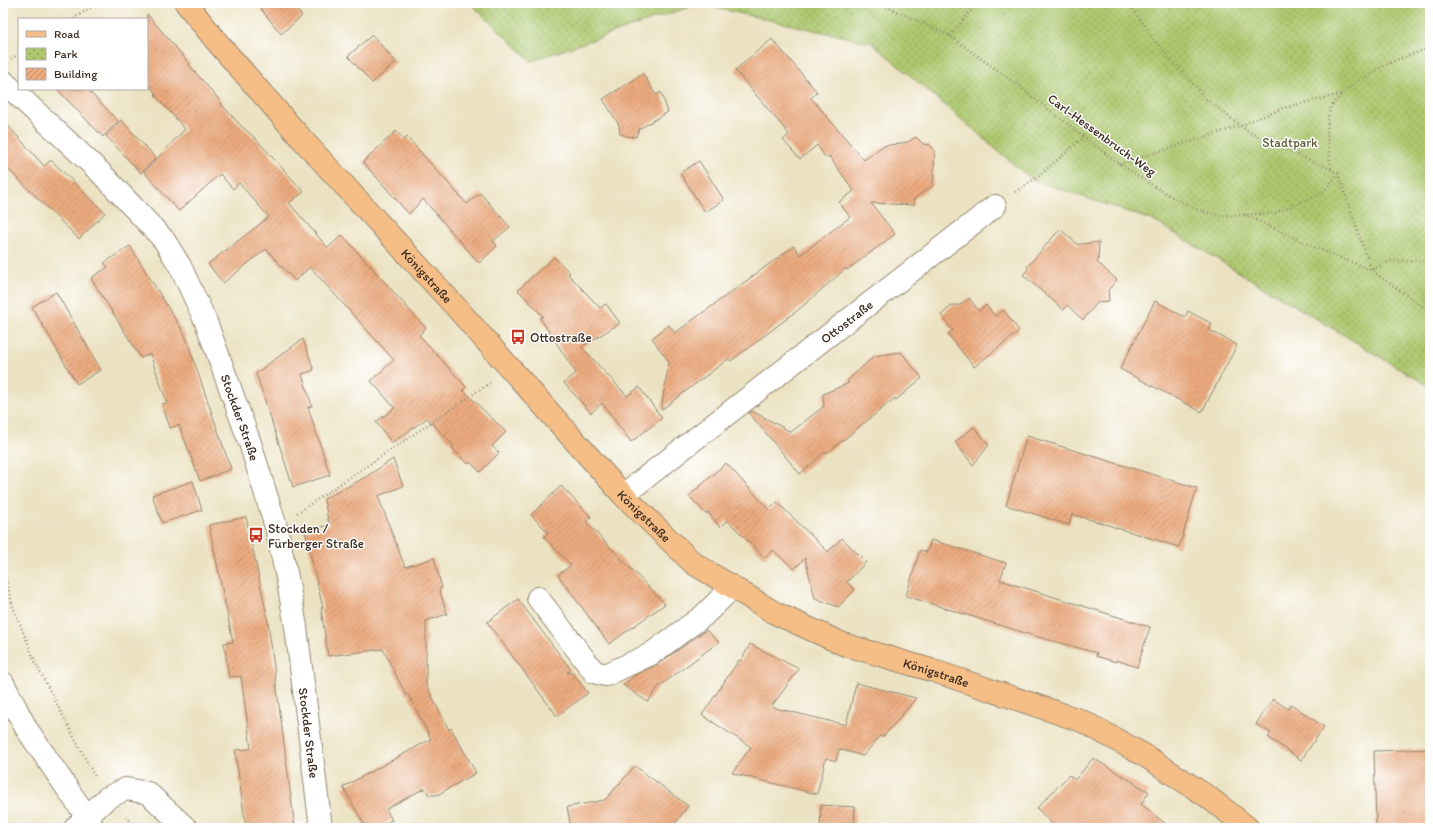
<svg xmlns="http://www.w3.org/2000/svg" width="1433" height="831" viewBox="0 0 1433 831" font-family="Itim,sans-serif">
<defs>
<pattern id="park-dots" width="8" height="8" patternUnits="userSpaceOnUse"><rect width="8" height="8" fill="#acc76d"/><path d="M2 2h.1M6 6h.1" fill="none" stroke="#8da259" stroke-width="1.8" stroke-linecap="round"/></pattern>
<pattern id="building-hatch" width="6" height="6" patternUnits="userSpaceOnUse"><rect width="6" height="6" fill="#ecab7f"/><path d="M-1 1l2-2M0 6l6-6M5 7l2-2" fill="none" stroke="#c08b67"/></pattern>
</defs>
<rect width="100%" height="100%" fill="#fff"/>
<filter id="ink" filterUnits="userSpaceOnUse"><feTurbulence type="fractalNoise" baseFrequency=".025" numOctaves="2"/><feDisplacementMap in="SourceGraphic" scale="8" xChannelSelector="R" yChannelSelector="G"/><feConvolveMatrix kernelMatrix="1 2 1 2 8 2 1 2 1" color-interpolation-filters="sRGB"/></filter>
<filter id="wash" filterUnits="userSpaceOnUse"><feTurbulence type="fractalNoise" baseFrequency=".012" numOctaves="4" result="noise"/><feDisplacementMap in="SourceGraphic" scale="16" xChannelSelector="R" yChannelSelector="G"/><feGaussianBlur stdDeviation="0.9" result="paint"/><feColorMatrix in="noise" values="0 0 0 0 0 0 0 0 0 0 0 0 0 0 0 0 0 1.4 0 .05"/><feComposite in="paint" operator="in"/></filter>
<g filter="url(#wash)">
<rect width="100%" height="100%" fill="#ebe2c1"/>
<path fill="url(#park-dots)" stroke="#747846" d="M 470,3 L 1430,3 L 1430,387 L 1154,221 L 1031,179 L 872,43 L 698,4 L 531,61 Z"/>
<g id="blocks">
<path fill="url(#building-hatch)" d="M 256,3 L 291,3 L 302,16 L 281,34 Z
M 147,14 L 190,64 L 189,65 L 222,103 L 221,104 L 241,126 L 254,137 L 304,192 L 289,203 L 328,248 L 342,235 L 426,328 L 419,335 L 466,387 L 463,390 L 506,432 L 492,446 L 499,453 L 480,472 L 470,462 L 468,464 L 452,448 L 454,446 L 427,418 L 392,443 L 376,422 L 395,408 L 371,381 L 394,360 L 310,267 L 295,281 L 266,249 L 223,283 L 208,264 L 269,217 L 239,183 L 233,189 L 220,174 L 179,211 L 144,172 L 185,129 L 155,95 L 156,94 L 147,83 Z
M 372,35 L 396,62 L 372,83 L 348,56 Z
M 772,39 L 817,92 L 811,98 L 864,160 L 883,146 L 908,142 L 916,137 L 923,144 L 930,145 L 935,152 L 933,185 L 914,199 L 914,205 L 871,203 L 895,234 L 847,270 L 846,268 L 802,307 L 731,361 L 728,359 L 661,410 L 669,362 L 652,338 L 669,325 L 675,333 L 794,246 L 800,255 L 850,217 L 839,202 L 854,191 L 829,156 L 826,158 L 817,145 L 800,159 L 783,140 L 789,134 L 735,70 Z
M 643,74 L 656,95 L 661,92 L 668,112 L 639,129 L 636,137 L 627,136 L 620,134 L 619,125 L 603,99 Z
M 57,89 L 87,89 L 118,121 L 103,137 Z
M 3,120 L 44,166 L 51,160 L 105,213 L 79,239 L 3,164 Z
M 121,120 L 156,158 L 141,173 L 106,136 Z
M 396,131 L 404,140 L 407,137 L 467,204 L 480,193 L 510,227 L 493,241 L 497,246 L 479,263 L 423,199 L 409,214 L 363,162 Z
M 699,161 L 724,200 L 705,212 L 680,173 Z
M 1060,229 L 1078,245 L 1080,244 L 1099,242 L 1098,261 L 1097,262 L 1117,280 L 1108,290 L 1109,301 L 1098,302 L 1083,320 L 1067,305 L 1064,310 L 1023,275 L 1028,269 L 1027,267 Z
M 130,246 L 185,335 L 231,469 L 200,481 L 179,425 L 170,428 L 162,404 L 167,403 L 150,354 L 141,358 L 91,278 L 108,267 L 104,263 Z
M 554,257 L 570,273 L 568,274 L 600,308 L 606,304 L 620,323 L 582,347 L 627,396 L 639,387 L 662,418 L 631,442 L 602,403 L 591,413 L 564,383 L 576,373 L 540,318 L 543,316 L 518,290 Z
M 56,292 L 101,370 L 77,384 L 32,307 Z
M 969,298 L 979,311 L 986,305 L 995,316 L 1004,310 L 1019,331 L 974,367 L 948,334 L 953,331 L 941,315 L 953,305 L 960,305 Z
M 1155,301 L 1185,317 L 1188,311 L 1212,324 L 1209,330 L 1237,345 L 1202,412 L 1120,369 Z
M 303,339 L 314,370 L 302,374 L 312,406 L 308,407 L 330,475 L 293,487 L 256,373 Z
M 901,352 L 922,378 L 896,400 L 895,398 L 827,453 L 826,451 L 800,474 L 749,413 L 752,411 L 791,432 L 824,406 L 823,394 L 849,383 L 847,381 L 874,356 Z
M 974,427 L 989,445 L 973,465 L 955,442 Z
M 1027,436 L 1197,488 L 1179,547 L 1072,514 L 1069,525 L 1006,505 Z
M 393,459 L 403,486 L 378,496 L 405,567 L 434,558 L 442,588 L 439,589 L 447,614 L 426,621 L 426,685 L 449,730 L 451,728 L 476,773 L 437,795 L 429,795 L 425,788 L 386,809 L 392,820 L 377,828 L 366,828 L 343,787 L 431,739 L 408,694 L 406,695 L 383,649 L 328,656 L 321,608 L 323,608 L 305,531 L 329,525 L 324,499 L 364,478 Z
M 726,463 L 769,510 L 777,502 L 828,552 L 842,538 L 866,562 L 847,582 L 855,590 L 838,607 L 815,598 L 805,558 L 794,569 L 773,550 L 765,558 L 727,520 L 720,527 L 708,512 L 706,514 L 689,496 Z
M 193,481 L 202,510 L 162,523 L 152,495 Z
M 561,486 L 591,517 L 586,522 L 665,604 L 609,644 L 558,575 L 571,565 L 544,537 L 548,532 L 531,515 Z
M 246,517 L 268,621 L 295,828 L 246,828 L 235,750 L 251,749 L 248,727 L 241,676 L 229,677 L 224,643 L 233,642 L 209,525 Z
M 931,540 L 1006,563 L 1000,580 L 1150,627 L 1137,667 L 1116,660 L 1116,662 L 1096,656 L 1097,653 L 1038,637 L 906,596 L 920,550 L 927,552 Z
M 518,599 L 571,670 L 567,673 L 573,673 L 588,693 L 557,716 L 487,622 Z
M 706,630 L 719,642 L 658,687 L 648,702 L 623,685 L 634,676 L 658,664 Z
M 750,644 L 799,669 L 771,707 L 846,725 L 856,683 L 916,698 L 883,737 L 880,736 L 863,756 L 839,749 L 836,761 L 826,758 L 817,794 L 732,773 L 751,747 L 702,715 L 739,660 L 741,661 Z
M 1273,699 L 1288,709 L 1291,704 L 1324,727 L 1301,760 L 1268,737 L 1271,733 L 1256,724 Z
M 1430,749 L 1430,828 L 1376,828 L 1374,751 Z
M 1093,758 L 1149,792 L 1141,804 L 1171,828 L 1056,828 L 1037,808 L 1069,775 L 1075,780 Z
M 635,766 L 688,806 L 672,828 L 571,828 L 567,807 L 605,800 Z
M 821,805 L 855,807 L 854,828 L 820,828 Z"/>
</g>
</g>
<g filter="url(#ink)">
<use href="#blocks" fill-opacity="0" stroke="#938670" stroke-width="1"/>
<g fill="none" stroke-linecap="round" stroke-linejoin="round">
<g stroke="#938670" stroke-width="24">
<g id="minor">
<path id="s1" d="M 3,81 L 100,172 L 164,240 L 180,266 L 206,322 L 250,443 L 276,527 L 288,582 L 296,627 L 321,828"/>
<path id="s2" d="M 623,495 L 995,206"/>
<path d="M 538,598 L 594,672 L 606,675 L 651,654 L 703,616 L 733,587"/>
<path d="M 3,683 L 26,728 L 86,816 L 93,828"/>
<path d="M 75,828 L 107,798 L 126,789 L 148,793 L 186,828"/>
</g>
</g>
<g stroke="#938670" stroke-width="24">
<g id="major">
<path id="s3" d="M 186,3 L 217,42 L 300,137 L 454,305 L 623,495 L 693,563 L 775,613 L 843,644 L 934,671 L 1082,721 L 1144,755 L 1208,797 L 1248,828"/>
</g>
</g>
<path stroke="#938670" stroke-width="2.5" stroke-dasharray="1 3" stroke-linecap="butt" d="M 879,3 L 950,36 L 1016,84 L 1119,164 L 1162,191 L 1194,209 L 1222,216 L 1275,213 L 1318,195 L 1328,187 L 1338,173 L 1250,133 L 1206,99 L 1154,40 L 1129,3
M 73,19 L 98,3
M 950,36 L 977,3
M 11,59 L 19,54
M 1119,164 L 1240,126 L 1283,108 L 1341,94
M 1331,168 C 1329,149 1324,128 1330,110 C 1334,94 1375,70 1390,63 C 1403,57 1417,53 1430,47
M 1338,173 L 1371,270 L 1390,261 L 1430,261
M 1015,192 L 1040,175 L 1084,137
M 1245,215 L 1316,248 L 1371,270 L 1430,312
M 297,513 L 490,383
M 3,567 L 13,607 L 36,664 L 95,777
M 126,817 L 138,828"/>
<use href="#minor" stroke="#fff" stroke-width="22"/>
<use href="#major" stroke="#f6be87" stroke-width="22"/>
</g>
</g>
<defs>
<g id="bus-bare" transform="scale(1.2)"><path d="M-5-6H5V4H4V6H2V4H-2V6H-4V4H-5ZM-3.5-4V0h7V-4ZM-3.5 1.2v1.5H-2V1.2ZM2 1.2v1.5H3.5V1.2Z" fill="#c8321e" stroke="#fff" stroke-width="2.5" paint-order="stroke"/></g>
</defs>
<g fill-rule="evenodd">
<use href="#bus-bare" x="518" y="337"/>
<use href="#bus-bare" x="256" y="535"/>
</g>
<g text-anchor="middle" dominant-baseline="central" stroke-width="3" stroke-linejoin="round" paint-order="stroke">
<g font-size="13" fill="#3b2a1e" stroke="#fff">
<text transform="translate(1102 135) rotate(36)">Carl-Hessenbruch-Weg</text>
<text stroke="none"><textPath href="#s3" startOffset="364">Königstraße</textPath></text>
<text stroke="none"><textPath href="#s2" startOffset="283">Ottostraße</textPath></text>
<text stroke="none"><textPath href="#s1" startOffset="420">Stockder Straße</textPath></text>
<text stroke="none"><textPath href="#s3" startOffset="688">Königstraße</textPath></text>
<text stroke="none"><textPath href="#s3" startOffset="1024">Königstraße</textPath></text>
<text stroke="none"><textPath href="#s1" startOffset="744">Stockder Straße</textPath></text>
</g>
<g font-size="13" fill="#5d5936" stroke="#fff">
<text x="1290" y="142">Stadtpark</text>
</g>
<g font-size="13" fill="#3b2a1e" stroke="#fff" text-anchor="start">
<text x="530" y="337">Ottostraße</text>
<text x="268" y="528">Stockden /<tspan x="268" dy="15">Fürberger Straße</tspan></text>
</g>
</g>
<rect width="1433" height="831" fill="none" stroke="#fff" stroke-width="16"/>
<rect x="18" y="18" width="130" height="72" fill="#ffffff" stroke="#b1aaa5"/>
<rect x="26" y="31" width="20" height="6" fill="#f6be87" stroke="#b1aaa5"/>
<text x="54" y="38" font-size="12" fill="#3b2a1e">Road</text>
<rect x="26" y="48" width="20" height="12" fill="url(#park-dots)" stroke="#b1aaa5"/>
<text x="54" y="58" font-size="12" fill="#3b2a1e">Park</text>
<rect x="26" y="68" width="20" height="12" fill="url(#building-hatch)" stroke="#b1aaa5"/>
<text x="54" y="78" font-size="12" fill="#3b2a1e">Building</text>
</svg>
